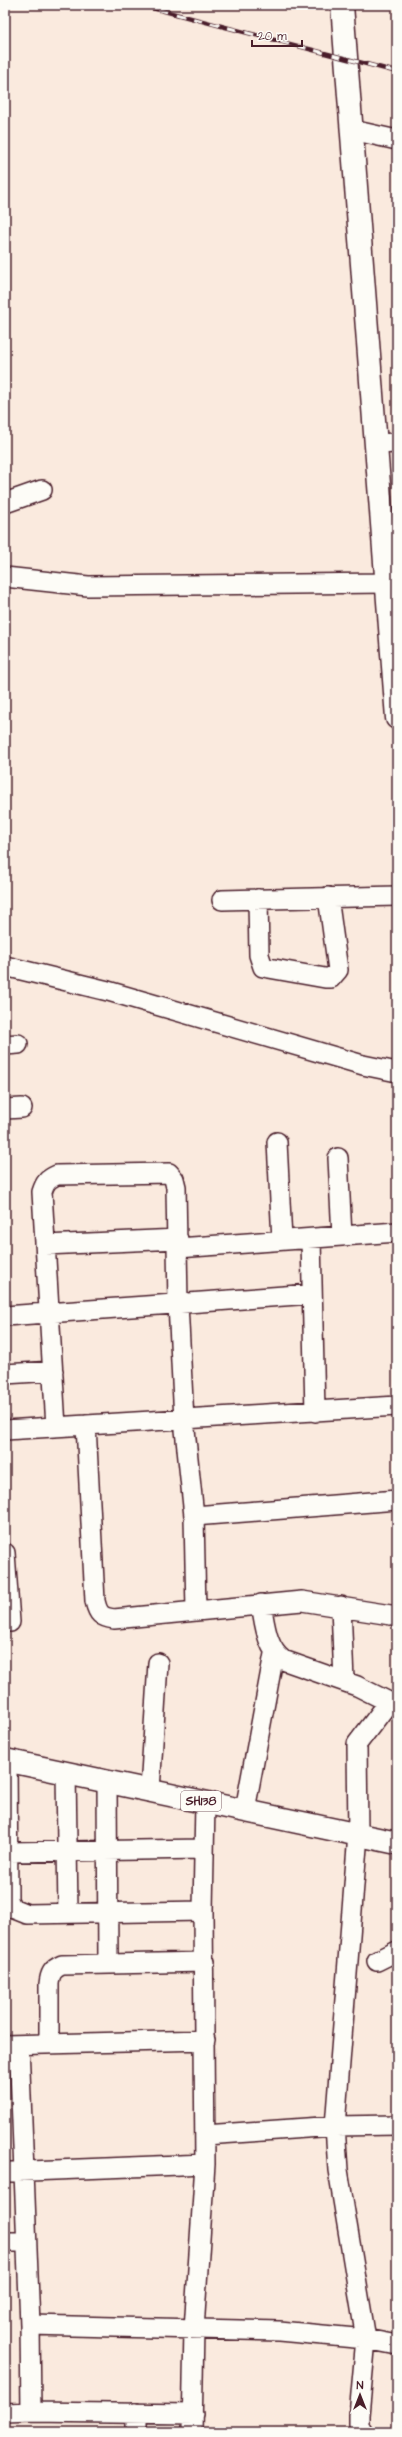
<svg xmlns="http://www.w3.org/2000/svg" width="402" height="2437" viewBox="0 0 402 2437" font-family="'Architects Daughter',sans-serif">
<rect width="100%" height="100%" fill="#faeade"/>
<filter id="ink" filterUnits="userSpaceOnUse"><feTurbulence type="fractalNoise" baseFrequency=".025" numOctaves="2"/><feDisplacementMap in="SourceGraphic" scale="8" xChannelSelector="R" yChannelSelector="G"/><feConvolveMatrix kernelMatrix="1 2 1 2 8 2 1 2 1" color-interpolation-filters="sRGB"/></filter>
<g filter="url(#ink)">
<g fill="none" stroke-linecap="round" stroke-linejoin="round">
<g stroke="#4a1f2b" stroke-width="22">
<path id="street" d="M 352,130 L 397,140
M 376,444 L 397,443
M 5,503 L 42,490
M 5,577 L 88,586 L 387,583 L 397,579
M 258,899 L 259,955 L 263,967 L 325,978 L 331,978 L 338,970 L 328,897
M 222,900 L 397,896
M 5,966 L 108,991 L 363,1065 L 397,1072
M 5,1045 L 18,1044
M 5,1109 L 22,1108
M 277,1142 L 282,1240
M 338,1158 L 342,1236
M 311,1239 L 315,1412
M 45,1245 L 178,1239
M 178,1248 L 397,1232
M 5,1316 L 312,1294
M 5,1374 L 53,1371
M 86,1425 L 95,1601 C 98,1614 101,1617 114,1619 L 196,1611
M 56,1427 L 42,1192 C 45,1182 48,1179 57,1175 L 169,1173 L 174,1179 L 176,1187 L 178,1304 L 184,1420 L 194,1516 L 196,1611 L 302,1601 L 397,1616
M 5,1430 L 397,1406
M 194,1516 L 397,1500
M 5,1553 L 10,1622
M 261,1604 C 265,1624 266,1647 283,1660 L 357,1686 L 397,1706
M 341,1606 L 344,1681
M 7,1760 L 8,1900 L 12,1908 L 27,1914 L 203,1911
M 66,1772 L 68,1913
M 107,1781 L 108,1964
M 150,1790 L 158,1663
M 245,1810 L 274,1654
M 8,1852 L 204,1849
M 377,1961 L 397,1951
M 49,2044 L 49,1984 C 50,1974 52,1969 62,1965 L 205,1962
M 5,2045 L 205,2040
M 205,2135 L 335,2126 L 397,2125
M 5,2172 L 205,2164
M 5,2242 L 26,2242
M 30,2325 L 279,2331 L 366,2339 L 397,2345
M 31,2412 L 193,2414
M 5,2413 L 31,2412 L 30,2325 L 19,2045
M 136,2432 L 136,2413
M 192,2432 L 194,2329 L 205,2164 L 203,1911 L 205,1802
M 363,2432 L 359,2425 L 359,2415 L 366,2339 L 338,2170 L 335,2126 L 358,1834 L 357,1744 L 389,1702"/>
</g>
<g stroke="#4a1f2b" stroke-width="25">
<path id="secondary" d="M 342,5 L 397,718"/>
</g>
<g stroke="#4a1f2b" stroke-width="25">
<path id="primary" d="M 5,1760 L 397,1843"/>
</g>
<use href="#street" stroke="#fdfcf7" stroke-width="19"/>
<use href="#secondary" stroke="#fdfcf7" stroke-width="22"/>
<use href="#primary" stroke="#fdfcf7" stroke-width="22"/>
<g stroke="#4a1f2b" stroke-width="4.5">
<path id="rail" d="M 141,5 L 397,72"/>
</g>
<use href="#rail" stroke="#fdfcf7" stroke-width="3" stroke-dasharray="9" stroke-linecap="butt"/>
</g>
</g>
<g text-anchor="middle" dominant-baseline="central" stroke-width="3.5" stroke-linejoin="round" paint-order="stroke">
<rect fill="#fdfcf7" stroke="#806168" stroke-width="1" x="181" y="1791" width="40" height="20" rx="3"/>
<g font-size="12" font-weight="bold" fill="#4a1f2b">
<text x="201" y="1801">SH138</text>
</g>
</g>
<rect width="402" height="2437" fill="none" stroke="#fdfcf7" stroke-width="20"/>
<rect x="10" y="10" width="382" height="2417" fill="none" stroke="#4a1f2b" stroke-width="1.5" filter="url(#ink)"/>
<g transform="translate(360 2395)" stroke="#fdfcf7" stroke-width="3" paint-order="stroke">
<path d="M0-3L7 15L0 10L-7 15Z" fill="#4a1f2b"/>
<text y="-6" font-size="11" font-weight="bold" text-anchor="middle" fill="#4a1f2b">N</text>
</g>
<path d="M252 40v6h50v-6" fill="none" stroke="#4a1f2b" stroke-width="2"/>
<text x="258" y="40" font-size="12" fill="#4a1f2b" stroke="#fdfcf7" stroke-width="3" paint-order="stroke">20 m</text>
</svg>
